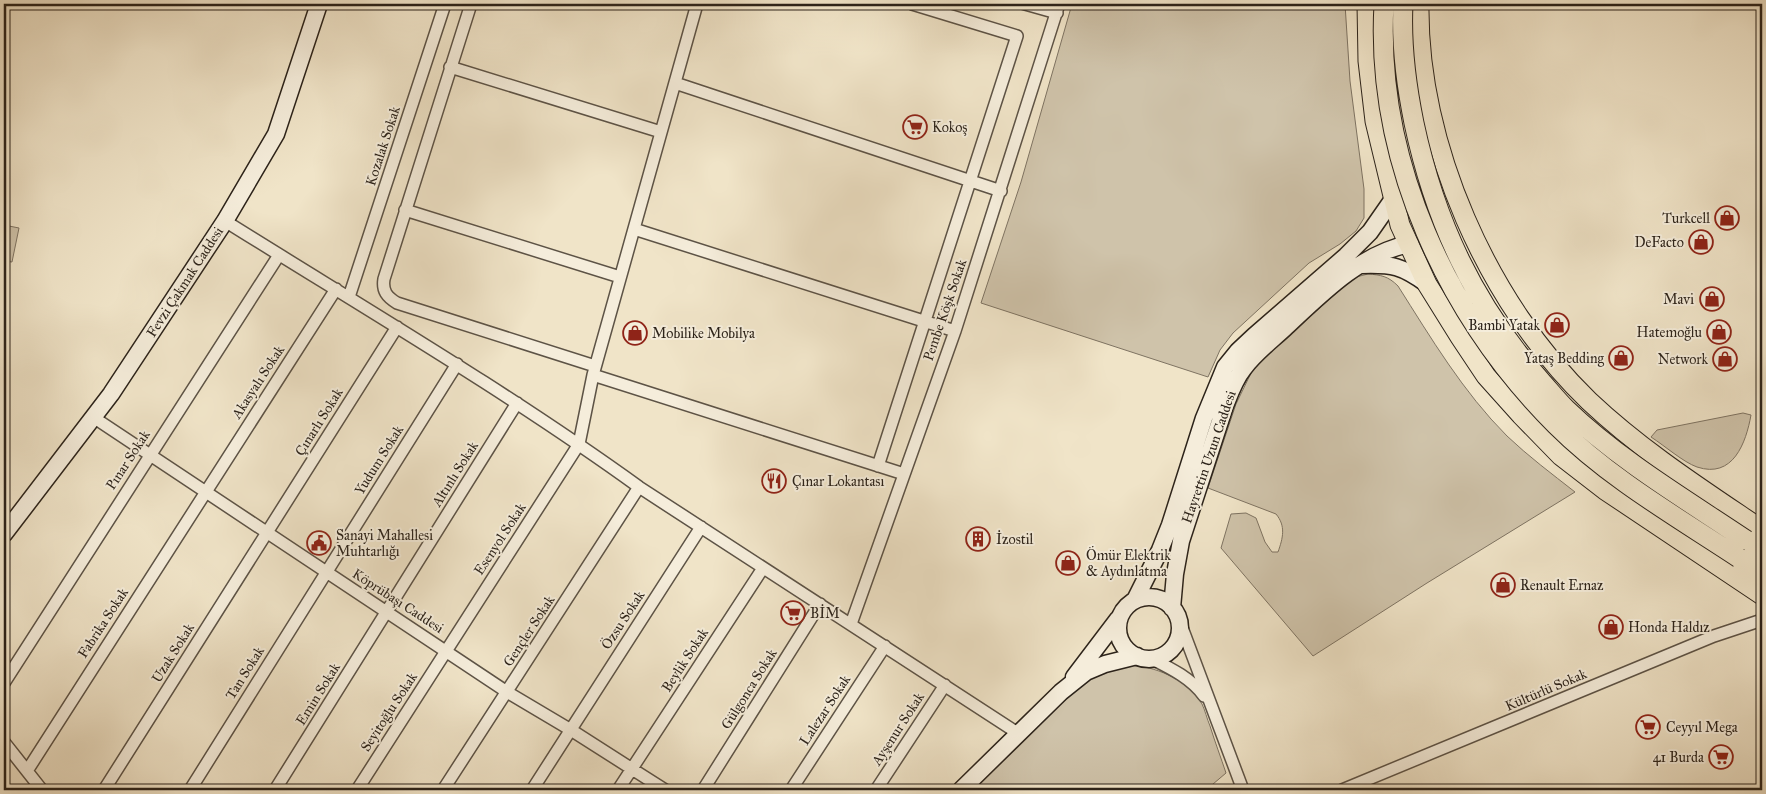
<svg xmlns="http://www.w3.org/2000/svg" width="1766" height="794" viewBox="0 0 1766 794" font-family="'IM FELL Great Primer',serif">
<rect width="100%" height="100%" fill="#f0e4c8"/>
<filter id="stains"><feTurbulence type="fractalNoise" baseFrequency=".004" numOctaves="4"/><feColorMatrix values="0 0 0 0 .2 0 0 0 0 .09 0 0 0 0 .02 0 0 0 .5 -.17"/></filter>
<radialGradient id="worn" r=".72"><stop offset=".6" stop-color="#630" stop-opacity="0"/><stop offset="1" stop-color="#630" stop-opacity=".3"/></radialGradient>
<path fill="#cfc3aa" stroke="#7e7362" d="M 1072,4 L 1345,4 L 1350,81 L 1364,189 L 1364,218 L 1356,231 L 1340,244 L 1309,263 L 1233,333 L 1220,350 L 1208,377 L 981,303 L 1021,182 Z
M 4,225 L 19,228 L 12,262 L 4,261 Z
M 1368,274 C 1381,275 1388,276 1398,286 C 1431,338 1463,392 1507,436 C 1528,456 1552,474 1575,492 L 1427,583 L 1313,656 L 1221,548 L 1231,514 L 1246,513 L 1256,518 L 1265,542 L 1272,552 L 1278,552 C 1283,538 1286,526 1276,514 L 1208,488 L 1236,404 L 1254,367 L 1342,288 L 1356,277 Z
M 1743,413 L 1751,415 C 1746,443 1733,479 1697,467 C 1683,462 1665,446 1651,437 L 1657,430 Z
M 1134,665 C 1161,669 1187,680 1202,704 C 1205,710 1207,719 1210,726 C 1215,742 1221,758 1226,773 L 1206,790 L 972,790 L 1054,710 L 1088,680 L 1103,670 Z"/>
<g fill="none" stroke-linecap="round" stroke-linejoin="round">
<g stroke="#5d5346" stroke-width="14">
<path id="street" d="M 471,4 L 384,279 C 382,291 387,297 397,303 L 595,366
M 1025,4 L 1057,13
M 450,67 L 661,132
M 675,83 L 1001,191
M 405,210 L 620,277
M 225,221 C 364,308 506,391 639,487 L 1019,734
M 634,229 L 955,331
M 349,297 L 445,4
M 593,375 L 904,474
M 93,417 L 507,692 L 571,730 L 665,790
M 878,466 L 1017,36 L 912,4
M 1178,617 L 1243,790
M 851,624 L 955,331 L 1059,4
M 1150,658 C 1170,668 1191,678 1204,696
M 4,683 L 279,255
M 4,742 L 42,790
M 27,771 L 336,289
M 104,790 L 397,327
M 190,790 L 457,364
M 275,790 L 517,403
M 357,790 L 579,444 L 593,375 L 697,4
M 443,790 L 639,487
M 532,790 L 701,527
M 618,790 L 763,568
M 703,790 L 820,604
M 791,790 L 885,646
M 876,790 L 945,685
M 1342,790 L 1714,636 L 1762,620"/>
</g>
<g stroke="#2c231a" stroke-width="19">
<path id="secondary" d="M 1362,265 C 1393,264 1402,266 1427,284
M 4,534 L 111,394 L 225,221 L 276,134 L 319,4
M1118 628a31 31 0 1 1 62 0a31 31 0 1 1-62 0Z
M 1135,600 L 1160,550 L 1170,525 L 1204,418 L 1225,367 L 1238,351 L 1254,336 L 1346,256 L 1370,232 L 1393,199
M 1172,608 L 1175,574 L 1181,541 L 1225,406 C 1230,393 1235,379 1244,368 C 1255,353 1271,341 1285,328 C 1319,296 1362,252 1410,244
M 1074,677 L 1118,619
M 961,790 L 1061,692 L 1086,672 L 1105,664 L 1137,656"/>
</g>
<g stroke="#2c231a" stroke-width="21">
<path id="primary" d="M 1367,4 L 1368,61 L 1375,121 L 1400,225 L 1427,284 L 1460,337 L 1486,376 L 1521,415 L 1561,456 L 1605,490 L 1762,595
M 1419,4 C 1417,144 1488,304 1589,401 C 1642,451 1703,490 1762,530
M 1746,540 L 1762,551
M 1739,558 L 1762,574"/>
</g>
<use href="#street" stroke="#f5eddb" stroke-width="11"/>
<use href="#secondary" stroke="#f5eddb" stroke-width="16"/>
<use href="#primary" stroke="#f0e4c8" stroke-width="19"/>
<g stroke="#2c231a" stroke-width="21" stroke-linecap="butt">
<path id="primary-bridge" d="M 1384,4 C 1375,160 1447,316 1556,425 C 1609,478 1677,517 1739,558
M 1403,4 C 1401,44 1406,84 1414,123 C 1435,222 1474,305 1541,381 C 1549,390 1557,400 1566,409 C 1619,460 1685,499 1746,540"/>
</g>
<use href="#primary-bridge" stroke="#f0e4c8" stroke-width="19"/>
</g>
<defs>
<g id="supermarket-ring" transform="scale(1.25)"><circle r="9.5" fill="#f5eddb" stroke="#8f2418" stroke-width="1.5"/><path d="M-6-5.5h2.5l.6 2H6L4.5 2H-2.5L-4.4-4H-6ZM-1.5 3.2a1.3 1.3 0 1 0 .1 0ZM3 3.2a1.3 1.3 0 1 0 .1 0Z" fill="#8f2418"/></g>
<g id="shop-ring" transform="scale(1.25)"><circle r="9.5" fill="#f5eddb" stroke="#8f2418" stroke-width="1.5"/><path d="M-5-2.5h2.3a2.7 3.5 0 0 1 5.4 0H5L5.5 6h-11ZM-1.5-2.5h3a1.5 2.3 0 0 0-3 0Z" fill="#8f2418"/></g>
<g id="restaurant-ring" transform="scale(1.25)"><circle r="9.5" fill="#f5eddb" stroke="#8f2418" stroke-width="1.5"/><path d="M-5-6h1v4h1v-4h1v4h1v-4h1v5L-1.5 .5V6h-2V.5L-5-1ZM5-6V6H3V1.5H1.5Q1.5-4 5-6Z" fill="#8f2418"/></g>
<g id="building-ring" transform="scale(1.25)"><circle r="9.5" fill="#f5eddb" stroke="#8f2418" stroke-width="1.5"/><path d="M-4-6H4V6H1V3H-1V6H-4ZM-2.5-4.3h1.7v1.8h-1.7ZM.8-4.3h1.7v1.8H.8ZM-2.5-1h1.7V.8h-1.7ZM.8-1h1.7V.8H.8Z" fill="#8f2418"/></g>
<g id="civic-ring" transform="scale(1.25)"><circle r="9.5" fill="#f5eddb" stroke="#8f2418" stroke-width="1.5"/><path d="M-.6-6.5H3V-4.5H.6V-3L4-1V1h2V6H-6V1h2V-1L-.6-3ZM-1.2 2.5V6h2.4V2.5Z" fill="#8f2418"/></g>
</defs>
<g fill-rule="evenodd">
<use href="#supermarket-ring" x="915" y="127"/>
<use href="#shop-ring" x="1727" y="218"/>
<use href="#shop-ring" x="1701" y="242"/>
<use href="#shop-ring" x="1712" y="299"/>
<use href="#shop-ring" x="1557" y="325"/>
<use href="#shop-ring" x="1719" y="332"/>
<use href="#shop-ring" x="635" y="333"/>
<use href="#shop-ring" x="1621" y="358"/>
<use href="#shop-ring" x="1725" y="359"/>
<use href="#restaurant-ring" x="774" y="481"/>
<use href="#building-ring" x="978" y="539"/>
<use href="#civic-ring" x="319" y="543"/>
<use href="#shop-ring" x="1068" y="563"/>
<use href="#shop-ring" x="1503" y="585"/>
<use href="#supermarket-ring" x="793" y="613"/>
<use href="#shop-ring" x="1611" y="627"/>
<use href="#supermarket-ring" x="1648" y="727"/>
<use href="#supermarket-ring" x="1721" y="757"/>
</g>
<g text-anchor="middle" dominant-baseline="central" stroke-width="4" stroke-linejoin="round" paint-order="stroke">
<g font-size="14" fill="#2c231a" stroke="#f5eddb" text-anchor="start">
<text x="932" y="127">Kokoş</text>
<text x="1710" y="218" text-anchor="end">Turkcell</text>
<text x="1684" y="242" text-anchor="end">DeFacto</text>
<text x="1694" y="299" text-anchor="end">Mavi</text>
<text x="1540" y="325" text-anchor="end">Bambi Yatak</text>
<text x="1702" y="332" text-anchor="end">Hatemoğlu</text>
<text x="652" y="333">Mobilike Mobilya</text>
<text x="1604" y="358" text-anchor="end">Yataş Bedding</text>
<text x="1708" y="359" text-anchor="end">Network</text>
<text x="792" y="481">Çınar Lokantası</text>
<text x="336" y="535">Sanayi Mahallesi<tspan x="336" dy="16">Muhtarlığı</tspan></text>
<text x="996" y="539">İzostil</text>
<text x="1086" y="555">Ömür Elektrik<tspan x="1086" dy="16">&amp; Aydınlatma</tspan></text>
<text x="1520" y="585">Renault Ernaz</text>
<text x="810" y="613">BİM</text>
<text x="1628" y="627">Honda Haldız</text>
<text x="1666" y="727">Ceyyıl Mega</text>
<text x="1704" y="757" text-anchor="end">41 Burda</text>
</g>
<g font-size="14" fill="#2c231a" stroke="#f5eddb">
<text transform="translate(383 146) rotate(-72)">Kozalak Sokak</text>
<text transform="translate(185 282) rotate(-57)">Fevzi Çakmak Caddesi</text>
<text transform="translate(945 310) rotate(-71)">Pembe Köşk Sokak</text>
<text transform="translate(258 382) rotate(-57)">Akasyalı Sokak</text>
<text transform="translate(319 422) rotate(-58)">Çınarlı Sokak</text>
<text transform="translate(1209 457) rotate(-71)">Hayrettin Uzun Caddesi</text>
<text transform="translate(128 460) rotate(-57)">Pınar Sokak</text>
<text transform="translate(379 460) rotate(-58)">Yudum Sokak</text>
<text transform="translate(455 474) rotate(-58)">Altınlı Sokak</text>
<text transform="translate(500 539) rotate(-57)">Esenyol Sokak</text>
<text transform="translate(398 601) rotate(33)">Köprübaşı Caddesi</text>
<text transform="translate(623 620) rotate(-57)">Özsu Sokak</text>
<text transform="translate(103 623) rotate(-57)">Fabrika Sokak</text>
<text transform="translate(529 631) rotate(-57)">Gençler Sokak</text>
<text transform="translate(173 653) rotate(-58)">Uzak Sokak</text>
<text transform="translate(685 660) rotate(-57)">Beylik Sokak</text>
<text transform="translate(245 673) rotate(-58)">Tan Sokak</text>
<text transform="translate(749 689) rotate(-58)">Gülgonca Sokak</text>
<text transform="translate(1546 690) rotate(-23)">Kültürlü Sokak</text>
<text transform="translate(318 694) rotate(-58)">Emin Sokak</text>
<text transform="translate(825 710) rotate(-57)">Lalezar Sokak</text>
<text transform="translate(389 712) rotate(-57)">Seyitoğlu Sokak</text>
<text transform="translate(898 729) rotate(-57)">Ayşenur Sokak</text>
</g>
</g>
<rect width="1766" height="794" fill="none" stroke="#f0e4c8" stroke-width="20"/>
<rect x="5" y="5" width="1756" height="784" fill="none" stroke="#2c231a" stroke-width="2.5"/>
<rect x="10" y="10" width="1746" height="774" fill="none" stroke="#2c231a"/>
<rect width="100%" height="100%" filter="url(#stains)"/>
<rect width="100%" height="100%" fill="url(#worn)"/>
</svg>
